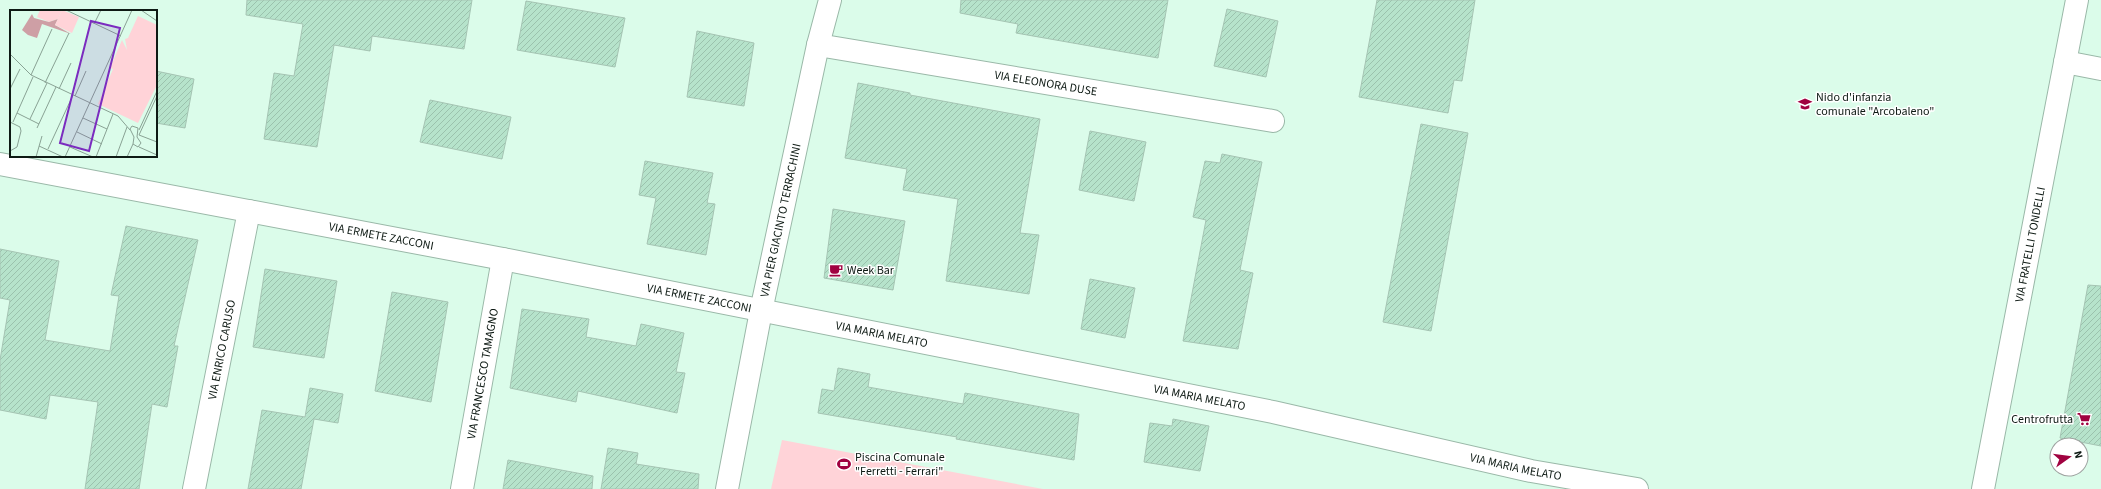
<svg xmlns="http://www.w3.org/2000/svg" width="2101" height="489" viewBox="0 0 2101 489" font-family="'Source Sans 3',sans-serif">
<defs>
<pattern id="building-hatch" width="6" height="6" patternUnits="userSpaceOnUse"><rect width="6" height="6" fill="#b6e3cb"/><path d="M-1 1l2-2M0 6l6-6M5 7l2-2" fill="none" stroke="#9bc2ad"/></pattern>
</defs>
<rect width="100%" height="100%" fill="#dbfcea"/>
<path fill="#ffd3d8" d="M 782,440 L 1043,489 L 771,489 Z"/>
<path fill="url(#building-hatch)" stroke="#a5c4b3" d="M 247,0 L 472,0 L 464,49 L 372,36 L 370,51 L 334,45 L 317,147 L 264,139 L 274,73 L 294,76 L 303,24 L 246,15 Z
M 961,0 L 1168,0 L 1158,58 L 1016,33 L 1018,24 L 960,13 Z
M 1377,0 L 1475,0 L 1462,81 L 1454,80 L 1448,113 L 1359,97 Z
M 526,1 L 625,18 L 615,67 L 517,50 Z
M 1227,9 L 1278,21 L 1266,77 L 1214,66 Z
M 697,31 L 754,43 L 744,106 L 687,97 Z
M 156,71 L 194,79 L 185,128 L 156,123 Z
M 858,83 L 910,93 L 910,95 L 1040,119 L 1020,233 L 1039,235 L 1029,294 L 946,281 L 958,199 L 903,190 L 907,169 L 845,158 Z
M 430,100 L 511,117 L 502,159 L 420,142 Z
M 1421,124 L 1468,133 L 1431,331 L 1383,322 Z
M 1090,131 L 1146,142 L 1134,201 L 1079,190 Z
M 1222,154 L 1262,162 L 1240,270 L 1253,273 L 1238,349 L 1183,341 L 1206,220 L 1193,217 L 1205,161 L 1220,163 Z
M 645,161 L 713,173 L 707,203 L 715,204 L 706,255 L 647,244 L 656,198 L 639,195 Z
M 833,209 L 905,221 L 893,290 L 824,278 Z
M 126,226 L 198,240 L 174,346 L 178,346 L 167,407 L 152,404 L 139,489 L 85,489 L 98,402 L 50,395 L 46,419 L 0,410 L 0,360 L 10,300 L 0,298 L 0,249 L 59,261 L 45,340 L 110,351 L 119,296 L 111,295 Z
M 265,269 L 337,281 L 324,358 L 253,347 Z
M 1090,279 L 1135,288 L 1125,338 L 1081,329 Z
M 2088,285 L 2101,286 L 2101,446 L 2060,438 Z
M 392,292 L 448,302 L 431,402 L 375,391 Z
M 522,309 L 589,319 L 586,337 L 636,346 L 641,324 L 684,333 L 676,372 L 685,373 L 677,413 L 578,391 L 576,402 L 510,388 Z
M 838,368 L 870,374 L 868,387 L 963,404 L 965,393 L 1079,414 L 1074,460 L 956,439 L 957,437 L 818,413 L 822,389 L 834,391 Z
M 310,388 L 343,394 L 338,423 L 314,419 L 301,489 L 248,489 L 262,410 L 305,417 Z
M 1173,419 L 1209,426 L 1200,471 L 1144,462 L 1150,423 L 1172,426 Z
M 608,448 L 638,453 L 636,464 L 699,474 L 698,489 L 601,489 Z
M 508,460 L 593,476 L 592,489 L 503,489 Z"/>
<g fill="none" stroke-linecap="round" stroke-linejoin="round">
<g stroke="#9ab8a8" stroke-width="24">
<g id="minor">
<path id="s1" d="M 818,45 L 1273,121"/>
<path d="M 2065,62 L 2101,69"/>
<path id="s2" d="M 0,164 L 503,259 L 1273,412 L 1531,471 L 1637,489"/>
<path id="s3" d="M 194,489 L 249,211"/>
<path id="s4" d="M 462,489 L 503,259"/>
<path id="s5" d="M 727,489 L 761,311 L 818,45 L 830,0"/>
<path id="s6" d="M 1983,489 L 2077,0"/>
</g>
</g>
<use href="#minor" stroke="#fff" stroke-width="22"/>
</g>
<defs>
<g id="school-bare" transform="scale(1.08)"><path d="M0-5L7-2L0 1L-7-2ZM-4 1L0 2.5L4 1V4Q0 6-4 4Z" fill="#a00240" stroke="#fff" stroke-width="2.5" paint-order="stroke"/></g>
<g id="cafe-bare" transform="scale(1.08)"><path d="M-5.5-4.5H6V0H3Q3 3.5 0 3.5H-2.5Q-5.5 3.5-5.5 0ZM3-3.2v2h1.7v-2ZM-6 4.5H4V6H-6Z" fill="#a00240" stroke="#fff" stroke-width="2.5" paint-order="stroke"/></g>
<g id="supermarket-bare" transform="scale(1.08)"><path d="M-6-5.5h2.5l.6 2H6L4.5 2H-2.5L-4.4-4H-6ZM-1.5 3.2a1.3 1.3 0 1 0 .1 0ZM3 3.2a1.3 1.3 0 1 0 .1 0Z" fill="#a00240" stroke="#fff" stroke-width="2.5" paint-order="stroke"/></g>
<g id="stadium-bare" transform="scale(1.08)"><path d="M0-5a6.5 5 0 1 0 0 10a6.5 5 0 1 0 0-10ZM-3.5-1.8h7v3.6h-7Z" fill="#a00240" stroke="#fff" stroke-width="2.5" paint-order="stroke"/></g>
</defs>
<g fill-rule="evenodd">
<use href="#school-bare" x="1805" y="104"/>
<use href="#cafe-bare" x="836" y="270"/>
<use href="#supermarket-bare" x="2084" y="419"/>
<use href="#stadium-bare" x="844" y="464"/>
</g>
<g text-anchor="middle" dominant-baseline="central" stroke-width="3" stroke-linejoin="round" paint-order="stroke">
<g font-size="12" fill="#0e1a14" stroke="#fff">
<text stroke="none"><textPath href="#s1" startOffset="231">VIA ELEONORA DUSE</textPath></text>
<text stroke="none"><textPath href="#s5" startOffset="274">VIA PIER GIACINTO TERRACHINI</textPath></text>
<text stroke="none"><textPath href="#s2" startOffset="388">VIA ERMETE ZACCONI</textPath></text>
<text stroke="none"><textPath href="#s6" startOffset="249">VIA FRATELLI TONDELLI</textPath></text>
<text stroke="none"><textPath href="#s2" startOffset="712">VIA ERMETE ZACCONI</textPath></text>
<text stroke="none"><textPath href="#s2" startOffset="898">VIA MARIA MELATO</textPath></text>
<text stroke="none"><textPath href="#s3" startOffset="142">VIA ENRICO CARUSO</textPath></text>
<text stroke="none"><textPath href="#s4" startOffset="117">VIA FRANCESCO TAMAGNO</textPath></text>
<text stroke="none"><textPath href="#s2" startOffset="1222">VIA MARIA MELATO</textPath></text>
<text stroke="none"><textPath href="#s2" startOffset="1546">VIA MARIA MELATO</textPath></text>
</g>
<g font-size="12" fill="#0e1a14" stroke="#fff" text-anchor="start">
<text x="1816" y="97">Nido d'infanzia<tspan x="1816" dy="14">comunale "Arcobaleno"</tspan></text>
<text x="847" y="270">Week Bar</text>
<text x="2073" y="419" text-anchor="end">Centrofrutta</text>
<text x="855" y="457">Piscina Comunale<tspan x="855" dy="14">"Ferretti - Ferrari"</tspan></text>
</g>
</g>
<g transform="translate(10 10)">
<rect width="147" height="147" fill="#dbfcea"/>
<path d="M 30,0 L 52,0 L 48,9 L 39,12 L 27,7 ZM 128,6 L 147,15 L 147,75 L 128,113 L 88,94 L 103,59 L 100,58 L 112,30 L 117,40 L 115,29 L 118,28 Z" fill="#ffd3d8"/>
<path d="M 22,4 L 24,8 L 39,12 L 48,9 L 45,15 L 61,24 L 32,14 L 27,28 L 18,25 L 12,20 Z" fill="#ce9fa5"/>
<path d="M 52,0 L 69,7 L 62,23 L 45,15 Z" fill="#ffd3d8"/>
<path fill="none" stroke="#89a294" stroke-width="1" d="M 56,0 L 111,26M 131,0 L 147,11M 84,14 L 91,0M 0,44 L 21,65 L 108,106 L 120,120M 21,65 L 42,19M 35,73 L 59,23M 0,79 L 10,59M 49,79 L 61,53M 65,86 L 76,61M 147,86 L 129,125 L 147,132M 7,103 L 29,114M 73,108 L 97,119M 20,109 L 37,73M 0,112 L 10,117 L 11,121 L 7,137 L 0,141M 3,112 L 23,67M 122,116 L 128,118 L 127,127 L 131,133 L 128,137 L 123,134 L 124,127 L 120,119 ZM 27,118 L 46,77M 129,120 L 147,81M 67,122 L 92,134M 29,136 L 53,147M 60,137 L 83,147M 129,137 L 147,145M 38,139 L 63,85M 26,147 L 32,126M 55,147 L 122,0M 86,147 L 103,104M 106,147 L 117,117M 117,147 L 123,134"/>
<path fill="#7b2cbf" fill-opacity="0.15" stroke="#7b2cbf" stroke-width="2" d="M 81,11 L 110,18 L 79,141 L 50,133 Z"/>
<rect width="147" height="147" fill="none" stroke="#0e1a14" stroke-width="2"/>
</g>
<g transform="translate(2069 457) rotate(76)"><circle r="19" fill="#ffffff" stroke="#9fa3a1"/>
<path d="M0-3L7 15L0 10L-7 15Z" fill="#a00240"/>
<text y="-6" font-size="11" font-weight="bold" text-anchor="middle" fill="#0e1a14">N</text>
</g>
</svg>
